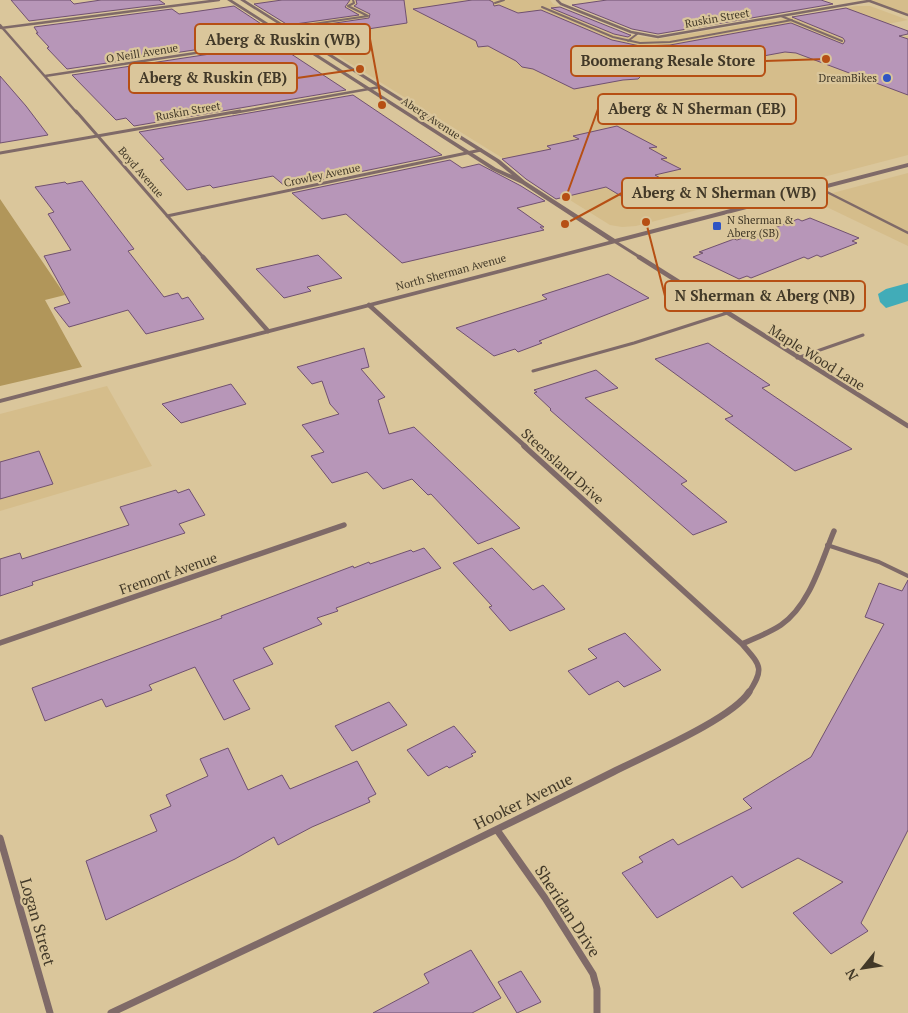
<svg xmlns="http://www.w3.org/2000/svg" width="908" height="1013" viewBox="0 0 908 1013" font-family="'PT Serif',serif">
<rect width="100%" height="100%" fill="#dac69b"/>
<path fill="#d5bd8b" d="M 248,0 L 550,0 L 553,4 L 622,34 L 658,39 L 856,6 L 870,6 L 908,20 L 836,34 L 860,45 L 908,36 L 908,155 L 636,226 L 622,227 L 610,225 Z
M 866,0 L 908,0 L 908,15 Z
M 908,173 L 908,246 L 810,199 Z
M 107,386 L 152,466 L 0,511 L 0,414 Z"/>
<path fill="#b1965a" d="M 0,199 L 65,295 L 45,300 L 82,367 L 0,386 Z"/>
<path fill="#41acb8" d="M 908,283 L 908,301 L 886,308 L 880,302 L 878,294 L 886,289 Z"/>
<path fill="#b796b8" stroke="#705170" d="M 11,0 L 70,0 L 74,4 L 101,0 L 159,0 L 165,4 L 29,21 Z
M 282,0 L 350,0 L 345,7 L 359,15 L 288,25 L 254,4 Z
M 356,0 L 404,0 L 407,23 L 309,38 L 295,29 L 369,18 L 370,14 L 354,6 L 357,4 Z
M 472,0 L 489,0 L 493,2 L 494,6 L 499,5 L 518,13 L 541,10 L 612,40 L 640,46 L 670,45 L 791,23 L 843,44 L 845,41 L 843,38 L 792,17 L 846,8 L 908,31 L 908,34 L 899,36 L 908,39 L 908,95 L 796,53 L 785,52 L 687,70 L 682,68 L 641,76 L 638,79 L 623,80 L 574,89 L 533,69 L 522,67 L 516,61 L 488,46 L 478,47 L 476,41 L 413,9 Z
M 607,0 L 821,0 L 833,4 L 658,34 L 632,29 L 572,5 Z
M 234,6 L 281,37 L 67,69 L 47,48 L 49,47 L 36,33 L 38,33 L 34,27 L 172,9 L 179,14 Z
M 560,7 L 630,35 L 631,35 L 628,37 L 614,34 L 551,8 Z
M 276,44 L 346,90 L 134,126 L 126,118 L 116,120 L 72,75 Z
M 0,76 L 26,106 L 48,135 L 0,143 Z
M 353,95 L 442,155 L 286,187 L 273,176 L 213,188 L 210,185 L 187,190 L 160,160 L 164,159 L 139,132 Z
M 617,126 L 657,147 L 649,148 L 667,158 L 661,159 L 681,169 L 655,175 L 676,187 L 626,199 L 606,187 L 556,199 L 526,179 L 502,159 L 551,149 L 547,146 L 579,139 L 573,136 Z
M 450,160 L 462,168 L 479,164 L 521,186 L 545,201 L 517,208 L 544,227 L 540,227 L 544,230 L 402,263 L 346,214 L 322,219 L 292,193 Z
M 82,181 L 134,249 L 128,251 L 164,297 L 178,293 L 182,299 L 188,297 L 204,319 L 146,334 L 128,310 L 69,327 L 54,308 L 70,303 L 44,256 L 71,250 L 48,214 L 54,212 L 35,187 L 65,182 L 67,184 Z
M 810,218 L 859,238 L 852,241 L 857,243 L 821,257 L 817,255 L 808,259 L 804,257 L 751,278 L 747,276 L 739,279 L 693,257 L 703,253 L 699,252 L 734,239 L 737,240 L 745,237 L 748,238 L 798,219 L 802,221 Z
M 318,255 L 342,278 L 307,287 L 311,291 L 284,298 L 256,269 Z
M 608,274 L 649,298 L 539,341 L 542,343 L 518,352 L 515,349 L 494,356 L 456,328 L 547,299 L 542,295 Z
M 708,343 L 770,385 L 762,388 L 852,449 L 795,471 L 725,419 L 733,416 L 655,359 Z
M 364,348 L 369,367 L 361,369 L 385,397 L 378,400 L 389,434 L 414,427 L 520,528 L 478,544 L 431,494 L 428,495 L 412,479 L 383,489 L 367,472 L 332,483 L 311,456 L 324,452 L 302,425 L 339,414 L 330,404 L 322,381 L 312,384 L 297,367 Z
M 596,370 L 618,388 L 585,398 L 687,481 L 681,484 L 727,522 L 693,535 L 550,410 L 551,409 L 534,393 L 537,392 L 534,390 Z
M 231,384 L 246,404 L 181,423 L 162,404 Z
M 39,451 L 53,484 L 0,499 L 0,462 Z
M 189,489 L 205,515 L 179,524 L 185,533 L 32,582 L 33,585 L 0,596 L 0,559 L 20,553 L 22,559 L 129,525 L 120,507 L 176,490 L 178,493 Z
M 424,548 L 441,568 L 336,608 L 338,611 L 317,618 L 322,624 L 263,648 L 273,664 L 233,680 L 250,709 L 224,720 L 195,667 L 149,685 L 152,690 L 106,707 L 102,699 L 45,721 L 32,688 L 222,618 L 221,616 L 353,566 L 354,568 L 369,562 L 370,564 L 411,550 L 413,552 Z
M 492,548 L 533,590 L 543,585 L 565,609 L 510,631 L 489,607 L 492,606 L 453,563 Z
M 908,580 L 908,830 L 861,923 L 868,931 L 831,954 L 793,913 L 843,882 L 798,858 L 742,888 L 732,876 L 657,918 L 622,873 L 643,862 L 639,857 L 673,839 L 678,845 L 752,808 L 743,799 L 811,757 L 884,624 L 865,617 L 879,583 L 902,591 Z
M 625,633 L 661,670 L 624,687 L 618,681 L 589,695 L 568,671 L 597,658 L 588,649 Z
M 389,702 L 407,725 L 352,751 L 335,726 Z
M 454,726 L 476,752 L 471,754 L 473,756 L 449,768 L 447,766 L 428,776 L 407,750 Z
M 228,748 L 248,790 L 282,775 L 290,789 L 357,761 L 376,794 L 368,798 L 370,802 L 312,827 L 278,845 L 274,837 L 235,859 L 106,920 L 86,861 L 157,831 L 150,815 L 171,806 L 166,795 L 208,776 L 200,759 Z
M 471,950 L 501,998 L 472,1013 L 373,1013 L 429,983 L 424,974 Z
M 521,971 L 541,1002 L 517,1013 L 498,982 Z"/>
<g fill="none" stroke-linecap="round" stroke-linejoin="round">
<path stroke="#7f6a68" stroke-width="2" d="M 495,3 L 504,0
M 542,7 L 613,37 L 640,43 L 670,42 L 792,20
M 781,16 L 842,41
M 286,28 L 368,16 L 348,6 L 354,3 L 353,0
M 628,41 L 637,34
M 315,55 L 357,48"/>
<path stroke="#7f6a68" stroke-width="2.5" d="M 819,188 L 908,233"/>
<path stroke="#7f6a68" stroke-width="3" d="M 797,358 L 863,335
M 533,371 L 634,343 L 727,313"/>
<path stroke="#7f6a68" stroke-width="4" d="M 827,545 L 879,562 L 908,576"/>
<path stroke="#7f6a68" stroke-width="2.5" d="M 557,0 L 561,4 L 631,32 L 658,37 L 868,1
M 867,0 L 908,15
M 0,25 L 77,113
M 1,28 L 219,0
M 45,76 L 301,37
M 233,113 L 380,87"/>
<path stroke="#7f6a68" stroke-width="3" d="M 76,111 L 204,258
M 0,153 L 240,111
M 167,216 L 481,150
M 614,241 L 641,258"/>
<path stroke="#7f6a68" stroke-width="4.5" d="M 203,257 L 268,331
M 639,257 L 908,426
M 369,305 L 526,447"/>
<path stroke="#7f6a68" stroke-width="5.5" d="M 524,446 L 742,644
M 0,643 L 344,525
M 748,694 C 765,668 761,666 742,644 C 755,638 769,633 781,625 C 810,605 821,562 834,531"/>
<path stroke="#7f6a68" stroke-width="7" d="M 497,830 L 545,898 L 593,974 L 597,989 L 597,1013
M 0,838 L 50,1013
M 111,1013 C 279,934 447,855 613,772 C 644,756 732,719 749,692"/>
<path fill="#7f6a68" fill-rule="evenodd" d="M 227,0 L 232,0 L 496,168 L 512,175 L 496,162 L 240,0 L 245,0 L 500,160 L 525,181 L 615,239 L 908,163 L 908,167 L 0,403 L 0,399 L 609,241 L 522,184 L 492,170 Z"/>
</g>
<g fill="#2f55c4" stroke="#dac69b" stroke-width="2">
<circle cx="887" cy="78" r="5"/>
<rect x="712" y="221" width="10" height="10" rx="2.5"/>
</g>
<g text-anchor="middle" dominant-baseline="central" stroke-width="4.5" stroke-linejoin="round" paint-order="stroke">
<g font-size="11" fill="#423928" stroke="#dac69b">
<text transform="translate(717 18) rotate(-10)">Ruskin Street</text>
<text transform="translate(142 53) rotate(-9)">O Neill Avenue</text>
<text transform="translate(188 111) rotate(-10)">Ruskin Street</text>
<text transform="translate(431 118) rotate(33)">Aberg Avenue</text>
<text transform="translate(141 172) rotate(49)">Boyd Avenue</text>
<text transform="translate(322 175) rotate(-12)">Crowley Avenue</text>
<text transform="translate(451 272) rotate(-15)">North Sherman Avenue</text>
</g>
<g font-size="11" fill="#423928" stroke="#dac69b" text-anchor="end">
<text x="877" y="78">DreamBikes</text>
<text x="727" y="220" text-anchor="start">N Sherman &amp;<tspan x="727" dy="13">Aberg (SB)</tspan></text>
</g>
<g font-size="14" fill="#423928" stroke="#dac69b">
<text transform="translate(817 357) rotate(32)">Maple Wood Lane</text>
<text transform="translate(563 466) rotate(42)">Steensland Drive</text>
<text transform="translate(168 573) rotate(-19)">Fremont Avenue</text>
</g>
<g font-size="16" fill="#423928" stroke="#dac69b">
<text transform="translate(523 801) rotate(-26)">Hooker Avenue</text>
<text transform="translate(568 911) rotate(57)">Sheridan Drive</text>
<text transform="translate(38 922) rotate(74)">Logan Street</text>
</g>
</g>
<path fill="none" stroke="#b64f14" stroke-width="2" d="M382 105L370 39M826 59L765 61M360 69L297 78M566 197L598 109M565 224L622 193M646 222L665 296"/>
<g fill="#b64f14" stroke="#dac69b" stroke-width="2">
<circle cx="382" cy="105" r="5"/>
<circle cx="826" cy="59" r="5"/>
<circle cx="360" cy="69" r="5"/>
<circle cx="566" cy="197" r="5"/>
<circle cx="565" cy="224" r="5"/>
<circle cx="646" cy="222" r="5"/>
</g>
<g fill="#dac69b" stroke="#b64f14" stroke-width="2">
<rect x="195" y="24" width="175" height="30" rx="5"/>
<rect x="571" y="46" width="194" height="30" rx="5"/>
<rect x="129" y="63" width="168" height="30" rx="5"/>
<rect x="598" y="94" width="198" height="30" rx="5"/>
<rect x="622" y="178" width="205" height="30" rx="5"/>
<rect x="665" y="281" width="200" height="30" rx="5"/>
</g>
<g font-size="15" text-anchor="middle" font-weight="bold" fill="#423928">
<text x="283" y="45">Aberg &amp; Ruskin (WB)</text>
<text x="668" y="66">Boomerang Resale Store</text>
<text x="213" y="83">Aberg &amp; Ruskin (EB)</text>
<text x="697" y="114">Aberg &amp; N Sherman (EB)</text>
<text x="724" y="198">Aberg &amp; N Sherman (WB)</text>
<text x="765" y="301">N Sherman &amp; Aberg (NB)</text>
</g>
<g transform="translate(863 968) rotate(240)" stroke="#dac69b" stroke-width="4" paint-order="stroke">
<path d="M0-4L9 19L0 12L-9 19Z" fill="#423928"/>
<text y="-8" font-size="14" font-weight="bold" text-anchor="middle" fill="#423928">N</text>
</g>
</svg>
